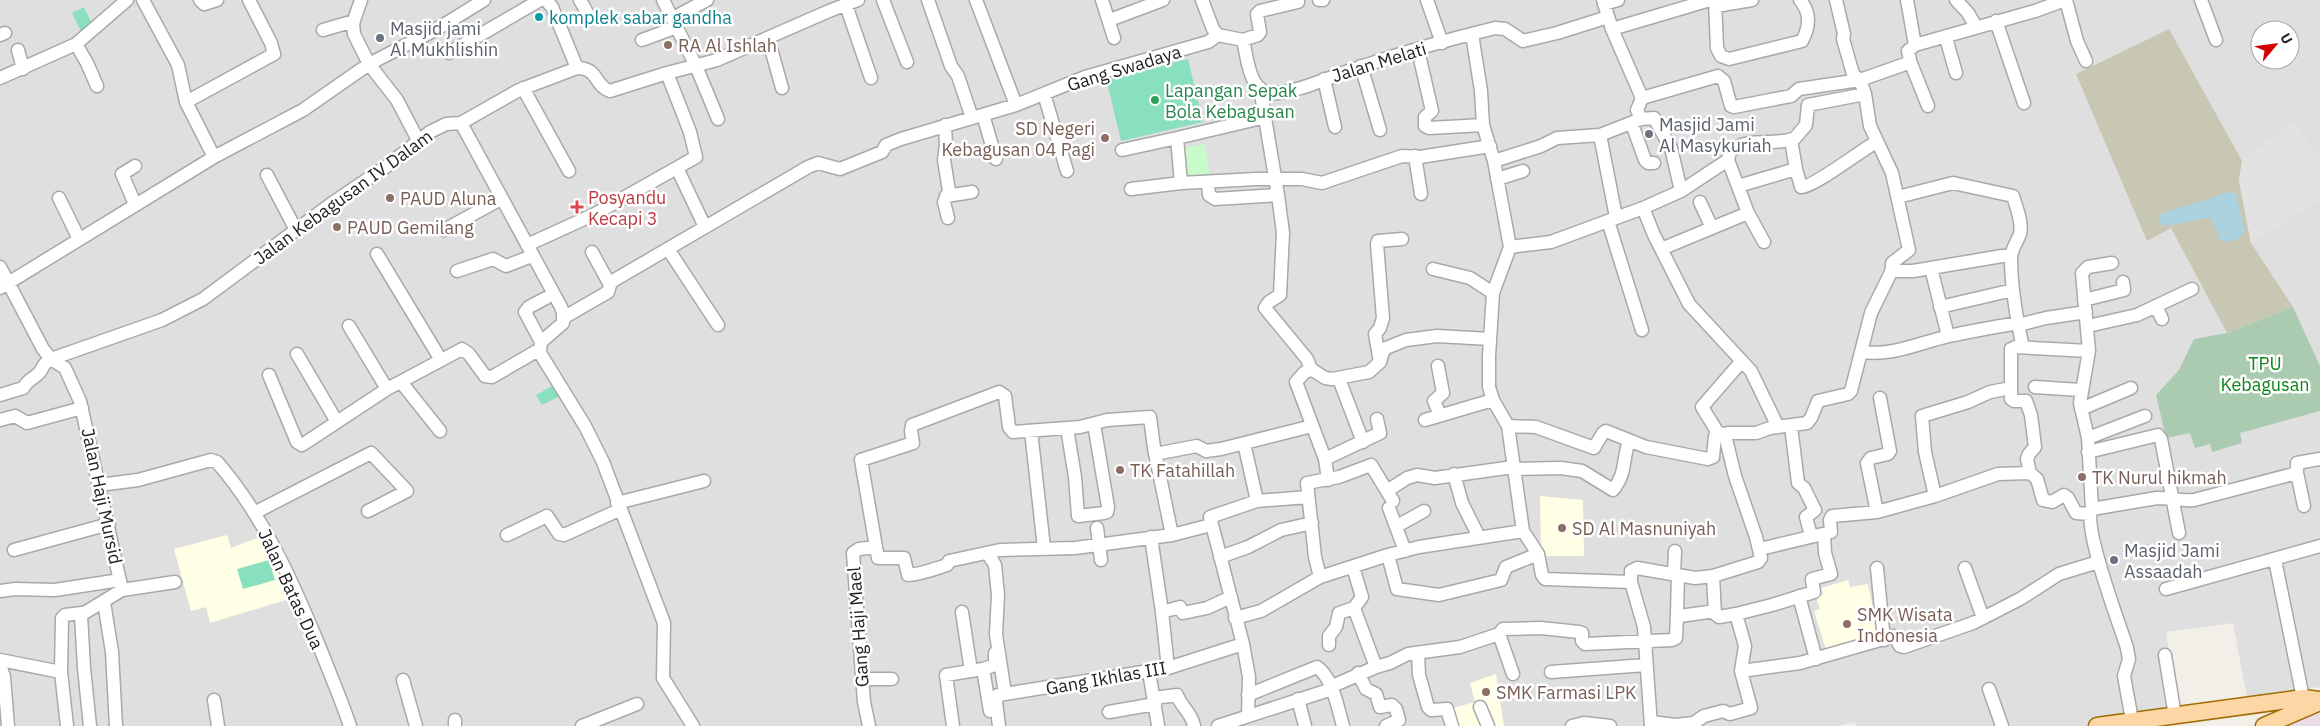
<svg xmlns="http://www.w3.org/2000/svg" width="2320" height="726" viewBox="0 0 2320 726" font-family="'IBM Plex Sans',sans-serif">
<rect width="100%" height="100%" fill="#f2efe9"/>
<path fill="#e0dfdf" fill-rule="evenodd" d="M 0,0 L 2320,0 L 2320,687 L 2247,698 L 2233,623 L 2166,632 L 2178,708 L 2155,711 L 2158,726 L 1856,726 L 1855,722 L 1839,726 L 0,726 ZM 2260,30 L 2290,30 L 2290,60 L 2260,60 Z"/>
<path fill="#ebdbe8" d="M 2320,713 L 2320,726 L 2280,726 L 2290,721 Z"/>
<path fill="#ffffe5" d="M 1540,496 L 1583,500 L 1584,556 L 1541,556 Z
M 227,535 L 231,548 L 265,535 L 296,597 L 210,623 L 206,607 L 191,611 L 174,549 Z
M 1848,580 L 1850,587 L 1868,584 L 1879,637 L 1827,653 L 1814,611 L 1820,609 L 1816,597 L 1823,595 L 1821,588 Z
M 1496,674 L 1504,726 L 1459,726 L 1453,708 L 1475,702 L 1470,683 Z"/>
<path fill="#c7c7b4" d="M 2169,29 L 2242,161 L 2239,181 L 2251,243 L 2293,307 L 2227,333 L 2171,228 L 2147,241 L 2076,74 Z"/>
<path fill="#aacbaf" d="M 2293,307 L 2320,366 L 2320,411 L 2240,433 L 2242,443 L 2212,452 L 2210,444 L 2195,448 L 2190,433 L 2166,438 L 2156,395 L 2179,370 L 2194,339 L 2227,333 Z"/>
<path fill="#c8facc" d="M 1205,144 L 1210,174 L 1187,178 L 1182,148 Z"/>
<path fill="#88e0be" d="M 84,7 L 94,28 L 82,33 L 72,13 Z
M 1188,59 L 1203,122 L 1121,141 L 1106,78 Z
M 554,385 L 560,396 L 542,405 L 536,395 Z
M 269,560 L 275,580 L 243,589 L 237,569 Z"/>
<path fill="#e2e2e2" d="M 2294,120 L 2314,153 L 2320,150 L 2320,200 L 2251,243 L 2239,181 L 2242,161 Z"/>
<path fill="#aad3df" d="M 2225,192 L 2236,194 L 2245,231 C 2238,241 2232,243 2220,240 L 2211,218 C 2194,217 2175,229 2160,224 L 2158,218 L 2162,213 L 2210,199 Z"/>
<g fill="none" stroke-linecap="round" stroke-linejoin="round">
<g stroke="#a9a9a9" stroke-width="15">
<path id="minor" d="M 143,0 L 178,65 L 186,102 L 214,157
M 200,0 L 204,4 L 217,0
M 361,0 L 353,23 L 354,34 L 369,64 L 397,100 L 419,142
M 546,0 L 552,7 L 577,68
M 580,0 L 589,16
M 663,0 L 696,66 L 718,119
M 883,0 L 907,62
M 928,0 L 951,66 L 958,76 L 972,118
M 976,0 L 1016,105
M 1102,0 L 1114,38
M 1202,0 L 1213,29 L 1218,35 L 1243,40 C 1247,56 1249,89 1268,93 C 1287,97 1340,73 1360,67 C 1404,52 1450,39 1495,28 L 1505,29 L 1523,41 L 1557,33 L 1608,17
M 1319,0 L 1323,0
M 1427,0 L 1442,43
M 1603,0 L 1612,29 L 1642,98 L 1637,110 L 1641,119
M 1715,0 L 1717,48 L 1721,56 L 1729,59 L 1802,41 C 1810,26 1811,13 1800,0
M 1836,0 L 1844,34 L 1843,39 L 1853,74 L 1860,80
M 1907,0 L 1915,45
M 1956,0 L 1968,13 L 1976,27
M 2066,0 L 2077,41 L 2086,61
M 2201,0 L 2216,40
M 1604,4 L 1618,0
M 846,5 L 871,78
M 1716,6 L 1752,0
M 673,18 L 707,0
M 1115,18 L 1163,0
M 1996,21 L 2024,103
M 1612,29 L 1710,0
M 323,30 L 354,21
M 1472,34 L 1481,91 L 1483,125 L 1494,161 L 1510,247 L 1493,293 L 1489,356 L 1489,387 L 1493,400 L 1508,426 L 1523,531 L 1538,554 L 1542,575 L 1545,579 L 1631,582
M 0,35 L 5,33
M 768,38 L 782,88
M 1946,38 L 1956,73
M 642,40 L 677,27
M 1243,40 L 1258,35 L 1260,32 L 1257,14 L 1260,11 L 1298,2
M 76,44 L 87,63 L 97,86
M 18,50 L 23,69
M 1418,50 L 1432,111 L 1425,117 L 1425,126 L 1429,128 L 1483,125
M 449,53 L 540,0
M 1910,61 L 1928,106
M 1361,66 L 1380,130
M 0,78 L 76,44 L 127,0
M 1324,79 L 1335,127
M 523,88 L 569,171
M 1044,94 L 1067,171
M 1642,98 L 1718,76 L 1724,81 L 1731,106 L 1734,107 L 1791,96 L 1799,89 L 1860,80 L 1908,63 L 1910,60 L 1908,51 L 1915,45 L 2035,11 L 2065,0
M 186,102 L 274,54 L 271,43 L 249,0
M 983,115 L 996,159
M 461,123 L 561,307 L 563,313 L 563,323 L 541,342 L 540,353 L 585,426 L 603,462 L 664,623 L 663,678 L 693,726
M 1632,124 L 1645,160 L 1648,163 L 1654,163
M 945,125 L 946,145 L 944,160 L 949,191 L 944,202 L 948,218
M 1600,135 L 1616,217
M 1122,150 L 1177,138
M 1415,156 L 1421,194
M 1728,160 L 1748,213 L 1764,242
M 1494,161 L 1541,146 L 1557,138 L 1600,135 L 1641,119 L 1654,118 L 1671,148 L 1681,191
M 135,166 L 122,174 L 135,204
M 677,168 L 705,227
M 1796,169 L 1801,187 C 1812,188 1862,150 1876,142
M 267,175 L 296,230
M 1497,179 L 1523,171
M 1181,183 L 1177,138 L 1266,117
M 1208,183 L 1209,195 L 1215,199 L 1278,195 L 1260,88
M 1738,186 L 1796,169 L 1791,140
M 1131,189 L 1181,183 L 1256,179 L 1302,179 L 1322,183 L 1402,156 L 1420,157 L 1490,146
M 1278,195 L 1283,233 L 1280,295 L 1269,302 L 1265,308 L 1307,359 L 1311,369 L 1325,378 L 1332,379 L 1369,372 L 1380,362 L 1383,352 L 1386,348 L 1406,340 L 1437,336 L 1490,339
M 946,196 L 972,192
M 1898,197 L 1953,183 L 2013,196 C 2016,206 2023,223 2020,234 C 2017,242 2011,249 2011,259 C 2011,287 2016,315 2022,343 L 2018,347 L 2011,349 L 2011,399 L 2014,401 L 2026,401 L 2031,415 L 2035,447 L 2029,454 L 2027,459 L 2030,473 L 2037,479 L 2043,500 L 2052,502 L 2064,495 L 2068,498 L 2076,513 L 2090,514
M 59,198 L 79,239
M 1700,202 L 1712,228
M 1643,208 L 1654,235 L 1689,304 L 1751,371 L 1778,427
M 1608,221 L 1642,330
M 444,230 L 501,199
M 527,245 L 595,214 L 696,157 L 690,132 L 667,73
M 1510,247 L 1551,242 L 1643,208 L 1681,191 L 1728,160 L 1730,152 C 1748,135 1775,147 1795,138 L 1806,125 L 1808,105 L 1865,94
M 668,249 L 718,325
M 1661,249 L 1748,213
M 592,252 L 610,285
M 377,254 L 441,360
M 2112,263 L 2088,267 L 2082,273 L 2089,351 L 2080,403 L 2088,438 L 2092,509 C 2082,527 2120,625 2127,648 L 2129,659 L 2124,676 L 2132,720
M 0,267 L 43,349 L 51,359 L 65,368 L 80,401 L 122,590
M 1931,268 L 1948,336
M 1433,269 L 1470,278 L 1493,293
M 457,271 L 493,259 L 506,266 L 532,256
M 1891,271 L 1913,271 L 2002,256 L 2011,256
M 0,288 L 214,157 L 303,110 L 369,64 L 437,29 L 484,0
M 2084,300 L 2124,290 L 2123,282
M 2156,306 L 2162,319
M 1940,307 L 2013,290
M 563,318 L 608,292 L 611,282 L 808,167 L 818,163 L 840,169 L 882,152 L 886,145 L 901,139 L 1016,105 L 1085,77 L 1208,42 L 1218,35
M 2018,325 L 2046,318 L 2086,312
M 349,326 L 387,389
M 2088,326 L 2137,315 L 2192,289
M 541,342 L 525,312 L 529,307 L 546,298
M 2015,347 L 2089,351
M 1862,352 C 1893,356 1919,343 1949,336 C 1972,331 1995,327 2018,323
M 297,354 L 337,422
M 1380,362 L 1375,334 L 1380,328 L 1383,318 L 1377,244 L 1378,241 L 1402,239
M 1438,366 L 1443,393 L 1434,401 L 1440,415
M 1311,369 L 1304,373 L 1296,382 L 1325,459 L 1328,480
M 269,375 L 297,442 L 302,445 L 387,389 L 462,349 L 469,354 L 485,376 L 492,377 L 540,349
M 1339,379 L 1363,442
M 401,382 L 440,431
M 2035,387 L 2080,390
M 0,395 L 23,388 C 30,378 30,381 38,374 C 44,369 41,364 51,359 L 162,320 L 203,299 L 331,204 L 387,166 L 430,132 L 446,124 L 461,123 L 519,90 L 577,68 C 599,68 594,86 610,91 L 667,73 L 717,60 L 829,11 L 858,0
M 2081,409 L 2131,388
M 0,420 L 15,416 L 27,423 L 82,408
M 1425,420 L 1493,400
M 1508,426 L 1536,427 L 1594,448 L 1603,433 L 1606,431 L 1646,447 L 1708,459 L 1713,457 L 1715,436 L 1718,433
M 1791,426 L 1798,483 L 1804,488 L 1815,510 L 1806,517 L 1811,536
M 1067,428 L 1075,477 L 1078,516 L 1104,513 L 1107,512 L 1108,507 L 1094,424
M 1031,431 L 1044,548
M 1725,434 L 1718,433 L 1702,407 L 1741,362
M 2088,438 L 2145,416
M 1244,443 L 1257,501
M 2088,452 L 2158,435 L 2161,439 L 2179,533
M 1155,454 L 1197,446 L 1206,451 L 1221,449 L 1312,426
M 1325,459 L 1380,433 L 1377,419
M 1513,469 L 1561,468 L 1582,471 L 1613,490 C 1627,473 1622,460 1629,441
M 2297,473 L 2304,506
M 1454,474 L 1462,503 L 1479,537
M 99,485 L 138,480 L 211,460 L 217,462 C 264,516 293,583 320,648 C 330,674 341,699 350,726
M 1387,491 L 1407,478 L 1417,475 L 1435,478 L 1513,467
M 1935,496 L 1925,452 L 1922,416 L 1968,402 L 1990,392 L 2011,388
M 617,503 L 704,481
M 1389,508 L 1405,551
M 2092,509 L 2157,498 C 2170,498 2181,501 2194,500 L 2297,473 L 2297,463 L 2320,459
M 1877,512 L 1867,463 L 1871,458 L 1888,454 L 1890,451 L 1880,398
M 254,513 L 371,453 L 407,491 L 368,511
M 1397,526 L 1424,511
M 1097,528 L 1101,560
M 507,535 L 547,516 L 559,534 L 564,535 L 619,510
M 1151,537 L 1162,612 L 1168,668
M 876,547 L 878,558 L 904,558 L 908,575 C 922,574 934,569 947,565 L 949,561 L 1000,550 L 1075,548 L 1172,535 L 1211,525
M 1760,549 L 1831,532 L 1830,520 L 1832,516 L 1877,512 L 1935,496 L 1998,474 L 2030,473
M 14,550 L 109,524
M 988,554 L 995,565 L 998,595 L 996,634 L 1005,694
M 1388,555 L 1397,589 L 1439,595 L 1501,580 L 1506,567 L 1538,554
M 1220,557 L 1248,547 L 1281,530 L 1312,523
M 2275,560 L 2303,698
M 1877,568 L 1884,640
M 1965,568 L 1983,618
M 1674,574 L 1675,551
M 1678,575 L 1677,614 L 1680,616 L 1715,611
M 1320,577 L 1315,557 L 1307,483 L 1339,477 L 1371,465 L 1393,501
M 2166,589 L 2320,546
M 122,590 L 175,582
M 0,591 L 15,589 L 55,590 L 120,580
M 1799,596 L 1816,659
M 104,602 L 112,652 L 116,726
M 962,612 L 971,671
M 1162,612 L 1180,607 L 1183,613 L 1207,608 L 1231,597
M 1736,614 L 1772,605 L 1814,592 L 1812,579 L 1831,574 L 1825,553 L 1824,534
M 1235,618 L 1261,611 L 1320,577 L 1388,555 L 1419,547 L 1523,531
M 1329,645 L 1329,636 L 1336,627 L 1339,613 L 1354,608 L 1362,597 L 1353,567
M 1418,654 L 1419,675 L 1428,707 L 1431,710 L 1447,709 L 1452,726
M 2165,655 L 2175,716
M 0,660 L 61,672
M 0,664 L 4,677 L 8,726
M 1376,667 L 1390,663 L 1408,654 L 1460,647 L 1499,634
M 1741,671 L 1800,663 L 1894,636 L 1900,646 L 1904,647 L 1973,623 L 2020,599 L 2059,574 L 2098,562
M 1149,672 L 1158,725
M 1551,672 L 1646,665
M 1358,673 L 1366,689 L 1376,694 L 1380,707 L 1392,705 L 1396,709 L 1399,720 L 1386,726
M 1513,674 L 1499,634 L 1503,629 L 1541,628 L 1579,632 L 1582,633 L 1582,641 L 1585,644 L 1672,640 L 1676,638 L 1677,614
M 862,679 L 892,679
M 403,680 L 416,726
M 1337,684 L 1376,667 L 1354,608
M 1989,689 L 2002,726
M 1248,695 L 1317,667 C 1333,678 1338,709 1343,726
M 1154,698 L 1177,695 C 1181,707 1192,713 1194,726
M 1298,699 L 1305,726
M 214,700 L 218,726
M 1480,707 L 1488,726
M 990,711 L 983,669 L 995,665 L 995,653
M 1109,712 L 1155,704
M 1248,716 L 1249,677 L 1243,644 L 1210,517 L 1257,501 L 1308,497
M 455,720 L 455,726
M 1651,722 L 1675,725 L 1694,723 L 1704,716 L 1723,711 L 1730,714 L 1751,708 L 1741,671 L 1745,646 L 1736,614 L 1719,617 L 1715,614 L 1713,576 L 1758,562 L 1761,558 L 1756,537 L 1735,476 L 1725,435 L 1728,433 L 1756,433 L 1770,428 L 1807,423 L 1811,418 L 1818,401 L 1848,394 L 1851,391 L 1871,313 L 1892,270 L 1892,263 L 1909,250 L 1892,173 L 1870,126 L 1865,94 L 1860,80
M 67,726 L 61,672 L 62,618 L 65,615 L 82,613
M 90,726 L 84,668 L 81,615 L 122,590
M 582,726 L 637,704
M 869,726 L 864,702 L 853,553 L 859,549 L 876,547 L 861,460 L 913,443 L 911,431 L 912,425 L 999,392 L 1005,396 L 1009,427 L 1013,432 L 1080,427 L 1107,420 L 1150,417 L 1154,448 L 1172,535
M 953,726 L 946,675 L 983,669
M 999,726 L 996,702 L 998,695 L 1168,668 L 1243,644
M 1218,726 L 1332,689
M 1572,726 L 1584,723 L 1610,726
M 1651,726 L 1644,627 L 1631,582 L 1631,571 L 1637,568 L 1695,578 L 1713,576"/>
</g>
<g stroke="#a06b00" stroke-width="19">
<path id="major" d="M 2097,726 L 2303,698 L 2320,700
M 2264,726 L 2320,702"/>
</g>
<use href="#minor" stroke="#fff" stroke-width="12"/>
<use href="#major" stroke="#fcd6a4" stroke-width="16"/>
</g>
<circle fill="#0f9aa8" stroke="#fff" stroke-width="2" cx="539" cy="17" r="5"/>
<g fill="#6b7280" stroke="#fff" stroke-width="2">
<circle cx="380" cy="38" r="5"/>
<circle cx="1649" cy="134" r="5"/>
<circle cx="2114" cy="560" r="5"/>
</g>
<g fill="#8d6e63" stroke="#fff" stroke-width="2">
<circle cx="668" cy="45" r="5"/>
<circle cx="1105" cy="138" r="5"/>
<circle cx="390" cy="198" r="5"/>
<circle cx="337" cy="227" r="5"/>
<circle cx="1120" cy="470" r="5"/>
<circle cx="2082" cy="477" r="5"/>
<circle cx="1562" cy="528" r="5"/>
<circle cx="1847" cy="624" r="5"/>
<circle cx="1486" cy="692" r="5"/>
</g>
<circle fill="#2e9e5b" stroke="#fff" stroke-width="2" cx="1155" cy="100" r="5"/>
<path fill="#e0444e" stroke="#fff" stroke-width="2" d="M574.5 199.5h5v5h5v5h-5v5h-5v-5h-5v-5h5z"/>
<g text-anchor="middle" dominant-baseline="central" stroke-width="5" stroke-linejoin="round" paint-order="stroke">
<g font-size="18" fill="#0d838f" stroke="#fff" text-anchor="start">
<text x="549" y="17">komplek sabar gandha</text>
</g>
<g font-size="18" fill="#5b616d" stroke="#fff" text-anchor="start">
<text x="390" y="28">Masjid jami<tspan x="390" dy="21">Al Mukhlishin</tspan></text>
<text x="1659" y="124">Masjid Jami<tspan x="1659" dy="21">Al Masykuriah</tspan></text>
<text x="2124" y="550">Masjid Jami<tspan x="2124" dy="21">Assaadah</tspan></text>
</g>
<g font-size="18" fill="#785e54" stroke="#fff" text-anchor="start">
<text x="678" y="45">RA Al Ishlah</text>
<text x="1095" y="128" text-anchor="end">SD Negeri<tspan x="1095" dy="21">Kebagusan 04 Pagi</tspan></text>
<text x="400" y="198">PAUD Aluna</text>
<text x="347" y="227">PAUD Gemilang</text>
<text x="1130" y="470">TK Fatahillah</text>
<text x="2092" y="477">TK Nurul hikmah</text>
<text x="1572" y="528">SD Al Masnuniyah</text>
<text x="1857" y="614">SMK Wisata<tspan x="1857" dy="21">Indonesia</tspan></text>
<text x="1496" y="692">SMK Farmasi LPK</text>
</g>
<g font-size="18" fill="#222" stroke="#fff">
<text transform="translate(1379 62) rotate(-17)">Jalan Melati</text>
<text transform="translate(1124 68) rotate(-17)">Gang Swadaya</text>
<text transform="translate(343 197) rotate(-36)">Jalan Kebagusan IV Dalam</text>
<text transform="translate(102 496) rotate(78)">Jalan Haji Mursid</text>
<text transform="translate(291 589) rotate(65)">Jalan Batas Dua</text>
<text transform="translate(858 627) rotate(-94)">Gang Haji Mael</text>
<text transform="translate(1106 678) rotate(-10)">Gang Ikhlas III</text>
</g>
<g font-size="18" fill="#27864d" stroke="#fff" text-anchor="start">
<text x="1165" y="90">Lapangan Sepak<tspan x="1165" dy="21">Bola Kebagusan</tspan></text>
</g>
<g font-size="18" fill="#be3a42" stroke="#fff" text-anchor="start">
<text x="588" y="197">Posyandu<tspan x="588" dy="21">Kecapi 3</tspan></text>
</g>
<g font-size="18" fill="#0c8416" stroke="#fff">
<text x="2265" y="363">TPU<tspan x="2265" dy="21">Kebagusan</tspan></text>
</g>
</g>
<g transform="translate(2275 45) rotate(61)"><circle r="24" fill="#ffffff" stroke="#a7a7a7"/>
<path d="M0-4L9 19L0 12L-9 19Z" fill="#d40000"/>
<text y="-8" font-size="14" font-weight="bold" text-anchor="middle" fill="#222222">U</text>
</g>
</svg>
